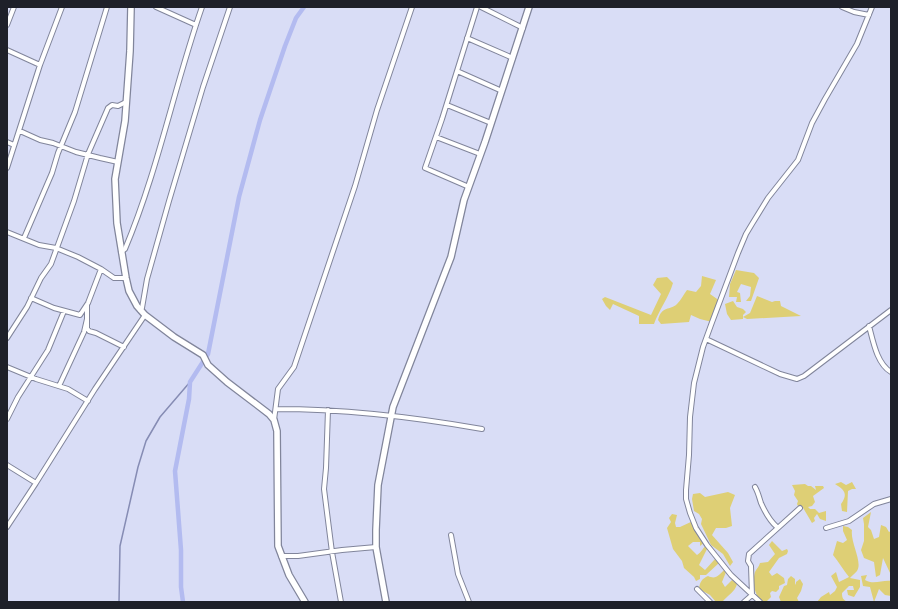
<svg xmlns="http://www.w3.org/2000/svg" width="898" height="609" viewBox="0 0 898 609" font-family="'PT Sans Narrow',sans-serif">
<rect width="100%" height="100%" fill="#d9ddf6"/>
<path fill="#decf75" d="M 736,270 L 754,273 L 759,278 L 751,301 L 746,301 L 750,296 L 751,287 L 741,284 L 737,292 L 740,293 L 741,302 L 736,302 L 737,297 L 729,297 L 730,284 Z
M 702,276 L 716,280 L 710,294 L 720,301 L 712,322 L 700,319 L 691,315 L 689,322 L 661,324 L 658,320 C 662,305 670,311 677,304 C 681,300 684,294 687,290 L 696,292 L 701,286 Z
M 667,277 L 673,283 C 669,297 659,310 654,324 L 639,324 L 639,316 L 613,304 L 610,310 L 606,306 L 602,299 L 605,297 L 651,315 L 661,294 L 653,285 L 657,278 Z
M 757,296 L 772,302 L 775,301 L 780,301 L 781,306 L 801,316 L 747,319 L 743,317 L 743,319 L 731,320 L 727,314 L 725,304 L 733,301 L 737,307 L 743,309 L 746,312 L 743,315 L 743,317 L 750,313 Z
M 841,482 L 846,485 L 852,482 L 856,489 L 852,489 L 848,491 L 847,512 L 842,511 L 841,504 C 848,494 845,490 835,484 Z
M 805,484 L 808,486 L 811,486 L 816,490 L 815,486 L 823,486 L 824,488 L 813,496 L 815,502 L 812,506 L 808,507 L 810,509 L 815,509 L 819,513 L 826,511 L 826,521 L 820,519 L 817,514 L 814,518 L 815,521 L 812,523 L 802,506 L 798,506 L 797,504 L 798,501 L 794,495 L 795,491 L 792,485 Z
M 728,492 L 735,495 L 730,508 L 732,526 L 726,528 L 716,528 L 712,535 L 728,553 L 733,562 L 730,566 L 723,554 L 711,545 L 701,524 L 702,519 L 699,514 L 694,511 L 692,499 L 693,494 L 700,493 L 705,497 Z
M 871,512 L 868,527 L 871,530 L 874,539 L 879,537 L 881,525 L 886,527 L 889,532 L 891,531 L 891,575 L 883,558 L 880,575 L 876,577 L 874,562 L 864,558 L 861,550 L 864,541 L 864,524 L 863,518 Z
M 672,514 L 677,515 L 675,523 L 676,527 L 680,527 L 693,521 L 705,542 L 700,546 L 700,542 L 693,542 L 688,546 L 697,555 C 702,552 703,547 707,545 L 707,549 L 699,565 L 705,570 L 715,559 L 720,562 L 706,575 L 700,575 L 700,579 L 696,581 L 694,577 L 684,568 L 682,561 L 673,549 L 667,528 L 671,522 L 669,518 Z
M 843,526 L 848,527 L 852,530 C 850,542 863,562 857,571 C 855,573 852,576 850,578 L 860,580 L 860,587 L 854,597 L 848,595 L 847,590 L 854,590 L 853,586 L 849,586 L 842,593 C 842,598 843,600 848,602 L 817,602 L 821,597 L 829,592 L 830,595 L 835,591 L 837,587 L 831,576 L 836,572 L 839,582 L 849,577 C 843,570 839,562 833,555 L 837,541 L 843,543 L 847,540 L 843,531 Z
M 772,541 L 782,551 L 787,549 L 788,551 L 787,554 L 779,558 L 769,572 L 772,576 L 777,573 L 784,578 L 785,583 L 779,586 L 779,589 L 776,592 L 772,591 L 770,593 L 771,597 L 766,602 L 764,602 C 754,597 752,582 755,572 C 756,569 759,567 760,563 L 768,562 L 775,554 L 769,545 Z
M 724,570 L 726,572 L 722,582 L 725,587 L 732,580 L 737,584 C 735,592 728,595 723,601 L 716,602 L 710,595 L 699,589 C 700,581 702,579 708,576 C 716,580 719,575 724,570 Z
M 867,575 L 865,580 C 873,585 882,580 891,581 L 891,596 L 885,595 L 879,589 L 874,602 L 870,587 L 863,586 L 861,576 Z
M 791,576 L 795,579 L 795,583 L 796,585 L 796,582 L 800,579 L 803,584 L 801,591 L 797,598 L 799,602 L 781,602 L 779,597 L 784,586 L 787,585 L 788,579 Z"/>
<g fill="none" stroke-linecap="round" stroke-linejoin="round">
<path stroke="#868cb4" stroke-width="1.5" d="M 119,602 L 120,546 L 138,467 L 146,441 L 160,417 L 190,382"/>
<path stroke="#b3bbf0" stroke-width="4.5" d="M 183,602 L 181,587 L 181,550 L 175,471 L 189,399 L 190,382 L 208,354 L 239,197 L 260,120 L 285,46 L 296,18 L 304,7"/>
<g stroke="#81859b" stroke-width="6">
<path id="street" d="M 156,7 L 196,25
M 481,7 L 523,28
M 842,7 L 854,12 L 869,15
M 7,25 L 14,7
M 467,38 L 513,58
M 7,50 L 40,65
M 457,71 L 502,91
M 447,105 L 491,123
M 20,131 L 40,140 L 53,143 L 76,152 L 100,158 L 118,162
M 436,137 L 480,154
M 7,142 L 14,145
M 7,168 L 40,65 L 62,7
M 469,187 L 425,168 L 442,119 L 477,7
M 7,232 L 39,245 L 56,248 L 78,257 L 101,269 L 114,278 L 126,278
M 24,238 L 52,173 L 58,153 L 75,112 L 107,7
M 121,252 L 125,249 C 158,171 174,87 202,7
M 31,298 L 54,308 L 80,315 L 88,303 L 101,269
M 87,305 L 87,328 L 89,331 L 96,333 L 124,347
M 140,310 L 142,308 L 147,279 L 169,201 L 203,87 L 230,7
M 869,326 C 873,341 877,364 891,372
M 7,338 L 27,307 L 41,278 L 51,264 L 74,201 L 88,154 L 108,108 L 112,105 L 118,106 L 126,102
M 706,339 L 780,374 L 797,379 L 804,376 L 891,310
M 7,367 L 36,379 L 68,389 L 88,401
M 59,386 L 84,332 L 87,319
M 276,409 C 345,409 414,417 482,429
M 328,410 L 326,468 L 324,489 L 332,552 L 341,602
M 7,419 L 18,397 L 48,350 L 64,311
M 274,420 L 278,389 L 294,367 L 355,186 L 377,110 L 412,7
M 7,465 L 36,483
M 755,487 C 758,492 759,497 761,503 C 765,512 770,521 777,527
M 7,527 L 36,483 L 95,389 L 145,315
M 826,528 L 849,521 L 874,504 L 891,499
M 451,535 L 458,574 L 469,602
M 281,556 L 298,556 L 342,550 L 376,547
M 697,589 L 710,602
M 744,602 L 752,595 L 751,566 L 748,561 L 749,554 L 800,508
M 760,602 L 731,575 L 707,545 L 696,528 L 690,513 L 686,499 L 686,490 L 689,455 L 690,417 L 694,383 L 703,347 L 711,325 L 738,253 L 746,234 L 752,224 L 768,198 L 798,160 L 812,123 L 825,99 L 857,44 L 872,7"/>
</g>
<g stroke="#81859b" stroke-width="8">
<path id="secondary" d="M 131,7 L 130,51 L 125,121 L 115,179 L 117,223 L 126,278 L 129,291 L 137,306 L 145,315 L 174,337 L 203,355 L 208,365 L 227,382 L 269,414 L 274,420 L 277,431 L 278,546 L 289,575 L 305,602
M 386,602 L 376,547 L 376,530 L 378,485 L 393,407 L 451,257 L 464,200 L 485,142 L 529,7"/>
</g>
<use href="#street" stroke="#fff" stroke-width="4"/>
<use href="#secondary" stroke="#fff" stroke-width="5.5"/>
</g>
<rect width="898" height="609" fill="none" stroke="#1e2029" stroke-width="16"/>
</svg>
